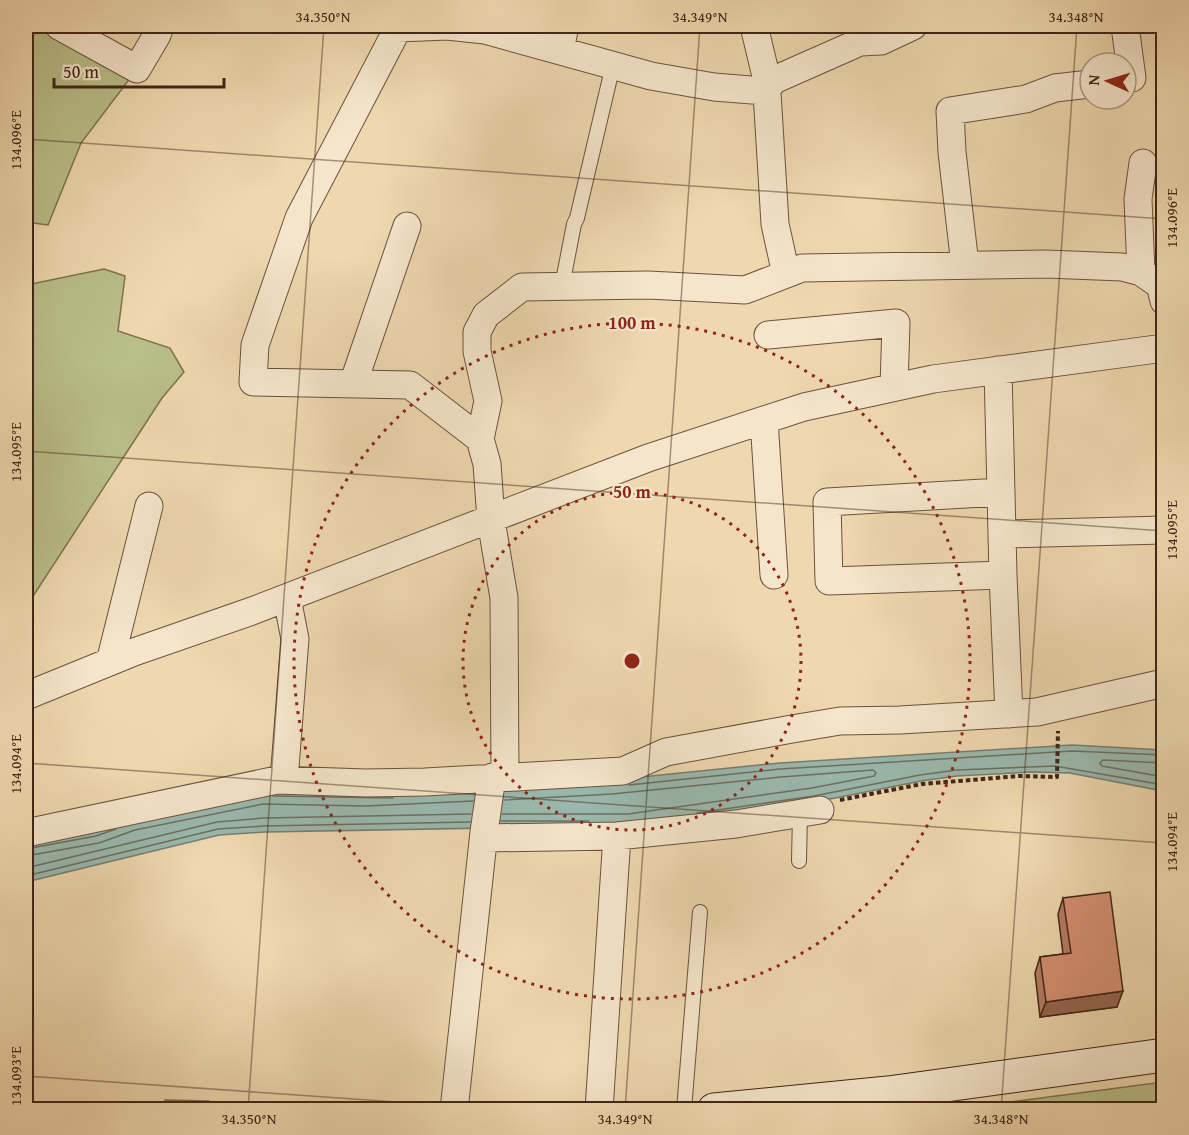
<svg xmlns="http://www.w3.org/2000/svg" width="1189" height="1135" viewBox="0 0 1189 1135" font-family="'Gentium Book Plus',serif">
<rect width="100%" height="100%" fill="#efd8af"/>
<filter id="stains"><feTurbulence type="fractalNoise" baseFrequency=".00333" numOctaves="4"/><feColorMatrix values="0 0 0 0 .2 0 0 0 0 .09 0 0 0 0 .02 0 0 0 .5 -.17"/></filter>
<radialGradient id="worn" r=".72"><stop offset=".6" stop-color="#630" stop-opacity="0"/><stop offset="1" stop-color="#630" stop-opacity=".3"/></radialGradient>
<path fill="#babf8a" stroke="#7c7250" stroke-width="1.5" d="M 26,26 L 45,26 L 131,77 L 81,143 L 48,225 L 26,222 Z
M 104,269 L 125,276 L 118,331 L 170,348 L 184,372 L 162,398 L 26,607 L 26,285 Z
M 1163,1082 L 1163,1109 L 957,1109 Z
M 165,1100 L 209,1101 L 208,1109 L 165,1109 Z"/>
<path fill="#9ab9ae" stroke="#767e72" stroke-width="1.5" d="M 1072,745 L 1163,750 L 1163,791 L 1070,773 L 1031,772 L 957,776 L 921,781 L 815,802 L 657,825 L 265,832 L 219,835 L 26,882 L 26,843 L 261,790 L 611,780 L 780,763 Z"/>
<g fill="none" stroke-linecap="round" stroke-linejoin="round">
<path stroke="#6c6f62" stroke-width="1.5" d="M 1164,763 L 1103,760 L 1100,763 L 1102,766 L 1164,777
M 629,785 L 780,769 L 1072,751 L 1164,755
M 273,796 L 393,798
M 697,813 L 814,796 L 920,775 L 957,770 L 1055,766 L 1164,785
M 502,814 L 628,814 L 812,788 L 874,776 L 876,773 L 873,770 L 781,777 L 612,794 L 504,800
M 501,821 L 589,821
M 26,849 L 96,836 L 116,829
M 26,856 L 99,843 L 135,830 L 263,804 L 366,806 L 473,801
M 26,868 L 217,822 L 264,818 L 471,814
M 26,876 L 218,829 L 264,826 L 470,822"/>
<g stroke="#6b523d" stroke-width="16">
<path id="service" d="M 562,286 L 574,224 L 577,218 L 613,65
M 799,861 L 800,813
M 684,1110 L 700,912"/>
</g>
<g stroke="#6b523d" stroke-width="29">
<path id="minor" d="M 59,26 L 137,69 L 157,35 L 160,26
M 754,26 L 766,76 L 775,224 L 786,274
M 1125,26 L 1132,78 L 1126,79
M 560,50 L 565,26
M 965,265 L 952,152 L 950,111 L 1026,99 L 1055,88 L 1090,84
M 1141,272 L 1138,199 L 1143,163
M 768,335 L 896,323 L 894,387
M 998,370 L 1003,575 L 1009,714
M 353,384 L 407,226
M 764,420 L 774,575
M 480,439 L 488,401 L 477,351 L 477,332 L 486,315 L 522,287 L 648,285 L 745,290 L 802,268 L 1046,264 L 1122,267 L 1141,272 L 1160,285 L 1164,301
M 1001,492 L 827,502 L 829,581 L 1003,575
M 1002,534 L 1164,530
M 110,662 L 149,506
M 26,696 L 134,652 L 252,611 L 648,458 L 804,407 L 933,379 L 1164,348
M 505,776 L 504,598 L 491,520 L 487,464 L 480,439 L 410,385 L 253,382 L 255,345 L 299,218 L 398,28 L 447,26 L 485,30 L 651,76 L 714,87 L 765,91 L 774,80 L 860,42 L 881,41 L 913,26
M 284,780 L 295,639 L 287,598
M 26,833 L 277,780 L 366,783 L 425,782 L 623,771 L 666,752 L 792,729 L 840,721 L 900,720 L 1037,712 L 1164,683
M 617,836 L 736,824 L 820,810
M 484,838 L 617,836 L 599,1110
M 454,1110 L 484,832 L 492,777"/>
</g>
<g stroke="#3f2517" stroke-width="35">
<path id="secondary" d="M 714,1110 L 888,1093 L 1164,1055"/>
</g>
<path stroke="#3f2517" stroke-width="4" stroke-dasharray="4.5 3" stroke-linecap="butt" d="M 840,800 L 922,784 L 1019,776 L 1057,777 L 1058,731"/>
<use href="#service" stroke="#f5e6cb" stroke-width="14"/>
<use href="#minor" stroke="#f5e6cb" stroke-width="27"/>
<use href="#secondary" stroke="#f5e6cb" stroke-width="33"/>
</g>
<path fill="#b77b63" stroke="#3f2517" stroke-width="1.5" d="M 1063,898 L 1117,1007 L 1040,1017 L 1035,973 L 1040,957 L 1063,954 L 1058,914 Z"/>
<path fill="#956450" stroke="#3f2517" stroke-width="1.5" d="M 1123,991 L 1117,1007 L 1040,1017 L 1046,1002 Z"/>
<path fill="#d58f73" stroke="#3f2517" stroke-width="1.5" d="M 1110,892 L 1123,991 L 1046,1002 L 1040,957 L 1071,953 L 1063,898 Z"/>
<path fill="none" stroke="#3f2517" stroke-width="1.5" stroke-opacity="0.45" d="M 26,139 L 1164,219M 26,451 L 1164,531M 26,763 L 1164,843M 26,1076 L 511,1110M 248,1110 L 324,26M 625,1110 L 700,26M 1001,1110 L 1077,26"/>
<g fill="none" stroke="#8f2418" stroke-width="3" stroke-dasharray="3 6">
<circle cx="632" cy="661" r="169"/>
<circle cx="632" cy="661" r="338"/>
</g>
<circle cx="632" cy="661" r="9" fill="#8f2418" stroke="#f5e6cb" stroke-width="3"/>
<g font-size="18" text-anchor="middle" font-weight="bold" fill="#8f2418" stroke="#f5e6cb" stroke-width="4.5" stroke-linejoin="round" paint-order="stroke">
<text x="632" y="329">100 m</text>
<text x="632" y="498">50 m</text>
</g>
<rect width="1189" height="1135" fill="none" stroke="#efd8af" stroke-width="66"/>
<g transform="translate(1108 81) rotate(274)"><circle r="28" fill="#f5e6cb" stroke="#ac9983" stroke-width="1.5"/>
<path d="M0-4.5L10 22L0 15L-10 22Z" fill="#8f2418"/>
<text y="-9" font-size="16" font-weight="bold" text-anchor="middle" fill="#3f2517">N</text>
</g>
<path d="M54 78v9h170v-9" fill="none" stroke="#3f2517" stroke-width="3"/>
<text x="63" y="78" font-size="18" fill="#3f2517" stroke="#f5e6cb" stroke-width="4.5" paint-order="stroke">50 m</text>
<rect x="33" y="33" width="1123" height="1069" fill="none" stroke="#3f2517" stroke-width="2"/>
<g font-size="15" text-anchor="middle" fill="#3f2517">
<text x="323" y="22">34.350°N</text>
<text x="700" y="22">34.349°N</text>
<text x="1076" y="22">34.348°N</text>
<text transform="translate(16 140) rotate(-90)" y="5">134.096°E</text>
<text transform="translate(1172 218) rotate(-90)" y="5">134.096°E</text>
<text transform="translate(16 452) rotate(-90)" y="5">134.095°E</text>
<text transform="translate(1172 530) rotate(-90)" y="5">134.095°E</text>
<text transform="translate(16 764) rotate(-90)" y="5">134.094°E</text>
<text transform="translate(1172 842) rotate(-90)" y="5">134.094°E</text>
<text transform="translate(16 1076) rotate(-90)" y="5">134.093°E</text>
<text x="249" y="1124">34.350°N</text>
<text x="625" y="1124">34.349°N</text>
<text x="1001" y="1124">34.348°N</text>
</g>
<rect width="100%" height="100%" filter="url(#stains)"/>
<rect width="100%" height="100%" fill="url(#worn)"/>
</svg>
